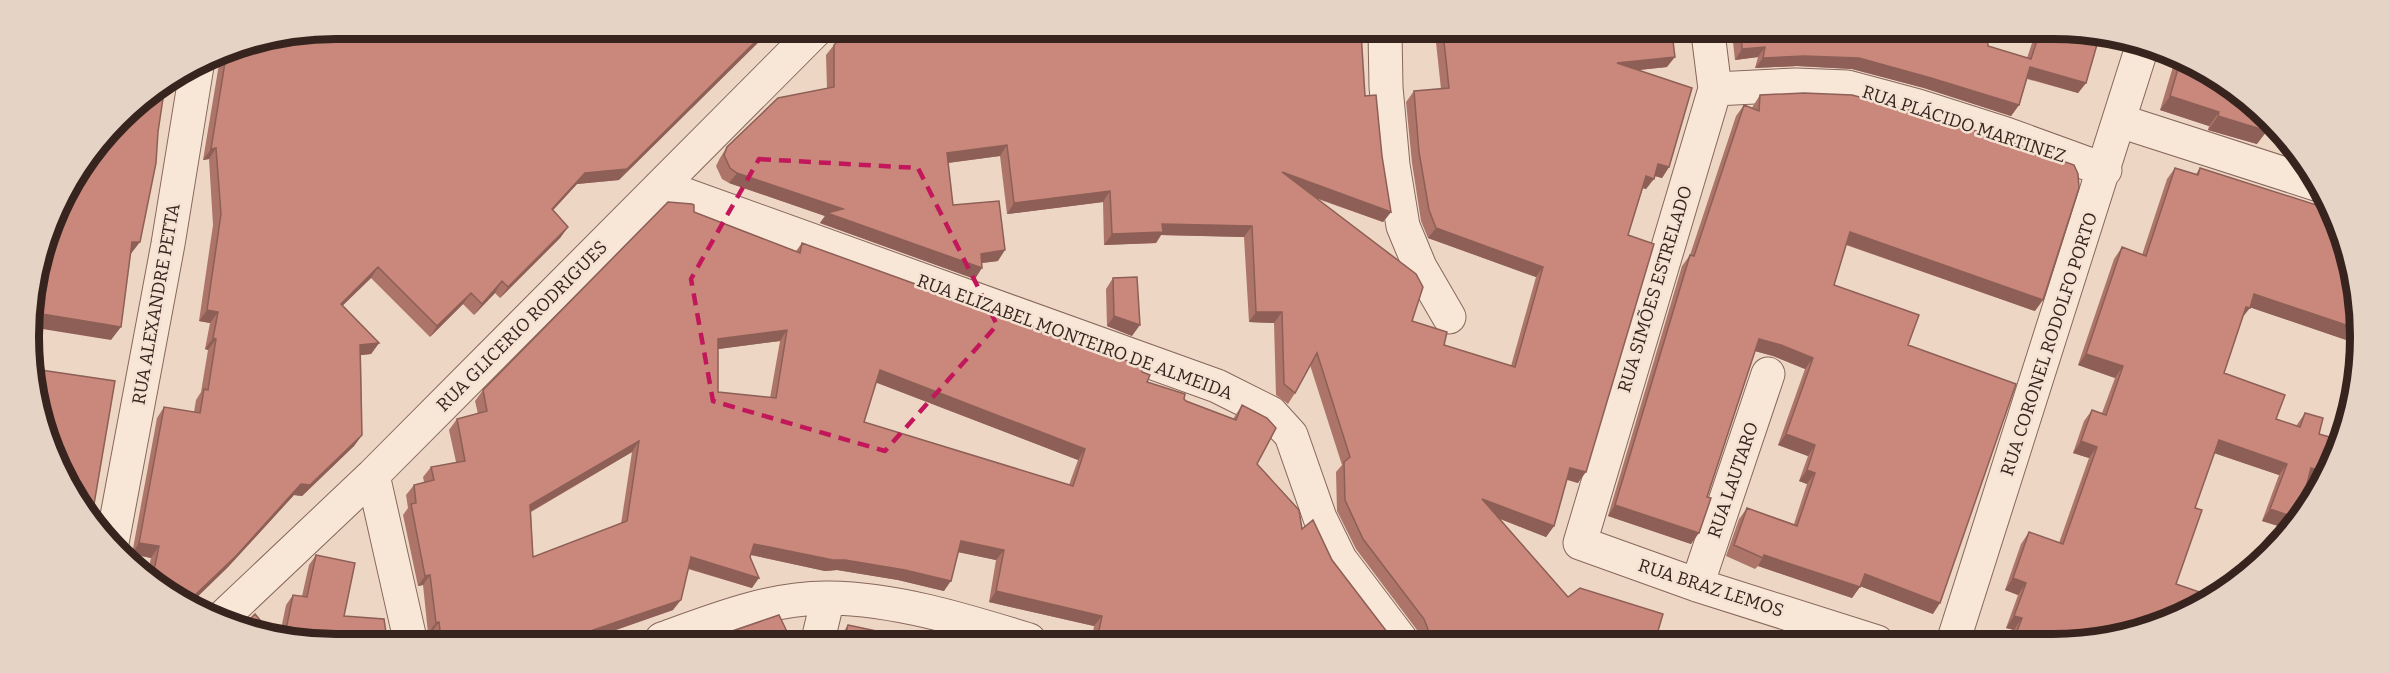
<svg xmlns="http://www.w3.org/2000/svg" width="2389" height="673" viewBox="0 0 2389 673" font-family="Bitter,serif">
<rect width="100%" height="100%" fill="#edd6c4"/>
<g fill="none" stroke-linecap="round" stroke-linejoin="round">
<g stroke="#87675b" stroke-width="35">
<path id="minor" d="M 1385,32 L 1386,87 L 1393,165 L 1403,226 L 1420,267 L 1449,317
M 1708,33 L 1715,89 L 1580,543 L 1697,585 L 1877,642
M 1715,89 L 1796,85 L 1847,87 L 1918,106 L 2006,134 L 2105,170
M 2120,121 L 2316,184
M 661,186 L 1217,386 L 1271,413 L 1291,435 L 1320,518 L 1340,559 L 1402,641
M 373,475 L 410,639
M 112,543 L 168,244 L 197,66
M 1697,585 L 1768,374
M 223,617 L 373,475 L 816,30
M 662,639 C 714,620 772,597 829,598 C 897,599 964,620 1029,640
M 818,640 L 828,598
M 1953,642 L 2142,47"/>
</g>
<use href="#minor" stroke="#f8e6d7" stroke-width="33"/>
</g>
<path fill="#ad756a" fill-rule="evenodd" d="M 319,32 L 619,180 L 577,184 L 553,210 L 568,227 L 560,238 L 500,298 L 495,293 L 474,315 L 463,304 L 430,337 L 371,278 L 342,306 L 379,343 L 371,354 L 361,355 L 362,435 L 354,446 L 302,496 L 294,495 L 228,567 L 191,603 L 166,593 L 147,576 L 151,558 L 132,554 L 157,418 L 164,407 L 194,412 L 196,400 L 201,392 L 208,350 L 205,349 L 210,323 L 199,321 L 213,225 L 209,159 L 203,160 L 221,52 Z
M 1436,32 L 1672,33 L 1667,67 L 1639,70 L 1669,167 L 1662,178 L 1655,176 L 1646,189 L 1643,188 L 1628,235 L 1578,483 L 1567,480 L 1554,526 L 1546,537 L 1500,519 L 1568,597 L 1655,641 L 1420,641 L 1417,630 L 1356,549 L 1337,511 L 1336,472 L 1342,465 L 1310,365 L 1295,393 L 1288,404 L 1276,395 L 1274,323 L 1249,322 L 1244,237 L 1161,235 L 1156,243 L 1104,245 L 1103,202 L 1007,214 L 1000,156 L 948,163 L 953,205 L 998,261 L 982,263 L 975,279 L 820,223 L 825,216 L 729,183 L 722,179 L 716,166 L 720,158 L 727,147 L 827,88 L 826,55 L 834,45 L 1365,96 L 1382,156 L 1391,212 L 1383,222 L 1315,198 L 1412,321 L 1444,345 L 1511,366 L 1536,277 L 1428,238 L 1421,221 L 1412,163 L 1406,102 L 1414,91 L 1441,89 L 1435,33 Z
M 1732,33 L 1987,34 L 1988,46 L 2027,58 L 2035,34 L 2100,34 L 2086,83 L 2078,93 L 2027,79 L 2019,105 L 2011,116 L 1924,88 L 1852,69 L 1797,66 L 1755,68 L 1758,57 L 1735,60 Z
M 2175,60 L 2223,80 L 2257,144 L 2208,130 L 2209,126 L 2160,110 Z
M 1760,95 L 2035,311 L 1846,245 L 1834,285 L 1908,345 L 1933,614 L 1860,586 L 1852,598 L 1758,566 L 1755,569 L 1726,556 L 1739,519 L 1747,508 L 1794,524 L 1807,484 L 1799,481 L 1808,456 L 1778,445 L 1805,369 L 1773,356 L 1755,351 L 1691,544 L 1608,516 L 1682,266 L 1690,255 L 1736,116 L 1744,105 L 1752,108 L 1753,106 Z
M 2175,168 L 2196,174 L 2200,168 L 2355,276 L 2355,343 L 2250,307 L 2242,318 L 2224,373 L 2276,419 L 2296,426 L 2305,413 L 2319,434 L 2330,437 L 2339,423 L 2344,425 L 2321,486 L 2307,481 L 2299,515 L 2288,529 L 2262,521 L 2279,475 L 2214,453 L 2195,508 L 2176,584 L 2092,642 L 2009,642 L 2014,630 L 2006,628 L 2018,595 L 2005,590 L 2021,544 L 2029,532 L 2059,543 L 2089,458 L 2073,453 L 2084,421 L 2092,410 L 2102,413 L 2115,378 L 2078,365 L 2114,259 L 2122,247 L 2142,255 L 2167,179 Z
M 694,212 L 796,251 L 802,243 L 1142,372 L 1147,382 L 1184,399 L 1186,401 L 1233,419 L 1242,405 L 1257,464 L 1302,529 L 1332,560 L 1394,641 L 1092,640 L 1094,626 L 989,602 L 996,560 L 958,552 L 944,591 L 898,580 L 837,570 L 825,571 L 751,555 L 752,588 L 688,569 L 673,610 L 590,639 L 432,639 L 431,633 L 428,633 L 423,585 L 418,586 L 403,515 L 408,508 L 406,495 L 414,485 L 424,482 L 423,477 L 431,467 L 456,462 L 449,430 L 457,419 L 478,414 L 475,401 L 483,390 ZM 780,341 L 770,398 L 718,392 L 718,349 ZM 876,382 L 1078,460 L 1069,485 L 864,422 ZM 632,452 L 621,524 L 533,557 L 531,512 Z
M 1113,278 L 1132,336 L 1107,326 L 1106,289 Z
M 316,555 L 344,616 L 387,639 L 279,639 L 286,605 L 293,595 L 302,596 L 309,565 Z
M 2250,560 L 2256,568 L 2240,578 L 2242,571 Z
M 848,625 L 919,640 L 838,640 Z"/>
<path fill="#8d5f56" d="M 767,30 L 771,30 L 619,180 L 577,184 L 544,220 L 552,209 L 585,173 Z
M 1765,47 L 1758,57 L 1735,60 L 1742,49 Z
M 1804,56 L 1859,58 L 1931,78 L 2019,105 L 2011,116 L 1924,88 L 1852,69 L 1797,66 L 1755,68 L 1763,58 Z
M 1675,57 L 1667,67 L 1610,73 L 1617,63 Z
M 2030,67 L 2086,83 L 2078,93 L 2023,77 Z
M 2170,96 L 2219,112 L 2209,126 L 2160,110 Z
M 2218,116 L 2267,131 L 2257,144 L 2208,130 Z
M 1007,145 L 1000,156 L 939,164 L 947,153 Z
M 216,148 L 209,159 L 203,160 L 211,149 Z
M 1658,164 L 1669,167 L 1662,178 L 1651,175 Z
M 1282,172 L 1391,212 L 1383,222 L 1275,183 Z
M 737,173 L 843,209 L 982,268 L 975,279 L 820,223 L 825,216 L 729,183 Z
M 1646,176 L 1654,179 L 1646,189 L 1639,187 Z
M 1110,191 L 1103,202 L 1007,214 L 1014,203 Z
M 1162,224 L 1252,226 L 1244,237 L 1161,235 L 1156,243 L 1104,245 L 1112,234 Z
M 568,227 L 560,238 L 500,298 L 508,287 Z
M 1436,228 L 1543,267 L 1536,277 L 1428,238 Z
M 1850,232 L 2043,300 L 2035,311 L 1842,243 Z
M 132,242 L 140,242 L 130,255 Z
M 1005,250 L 998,261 L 973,264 L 981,254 Z
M 378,267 L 371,278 L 333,315 L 341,304 Z
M 502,281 L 495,293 L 474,315 L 482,304 Z
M 471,293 L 463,304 L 430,337 L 437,326 Z
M 2254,294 L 2355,328 L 2355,343 L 2246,306 Z
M 2246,307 L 2250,308 L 2241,319 Z
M 207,310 L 218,312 L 210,323 L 199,321 Z
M 30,312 L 121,327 L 111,340 L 30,327 L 29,316 Z
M 1256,312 L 1282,312 L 1274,323 L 1249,322 Z
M 1114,316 L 1140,325 L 1132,336 L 1107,326 Z
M 787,330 L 780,341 L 711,350 L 718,339 Z
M 213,338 L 216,339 L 208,350 L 205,349 Z
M 1759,339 L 1781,345 L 1813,358 L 1805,369 L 1773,356 L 1751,350 Z
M 379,343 L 371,354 L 353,356 L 360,345 Z
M 2086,354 L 2123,366 L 2115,378 L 2078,365 Z
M 880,370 L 1085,449 L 1078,460 L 872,381 Z
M 1786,434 L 1815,445 L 1808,456 L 1778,445 Z
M 362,435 L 354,446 L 302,496 L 294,495 L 228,567 L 191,603 L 166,593 L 163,591 L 301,484 Z
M 2219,440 L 2287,464 L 2279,475 L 2211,452 Z
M 639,441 L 632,452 L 523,516 L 530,505 Z
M 2081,441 L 2097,447 L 2089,458 L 2073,453 Z
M 1570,468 L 1586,472 L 1578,483 L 1563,478 Z
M 2311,468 L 2326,473 L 2321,486 L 2303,480 Z
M 1807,470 L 1815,473 L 1807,484 L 1799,481 Z
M 1482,499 L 1554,526 L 1546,537 L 1475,509 Z
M 1615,505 L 1699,533 L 1691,544 L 1608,516 Z
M 2270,509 L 2297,518 L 2288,529 L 2262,521 Z
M 961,541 L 1004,550 L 996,560 L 953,551 Z
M 139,543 L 159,546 L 151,558 L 132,554 Z
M 754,544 L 905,570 L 951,581 L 944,591 L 898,580 L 837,570 L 825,571 L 747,554 Z
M 1764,555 L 1860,587 L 1852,598 L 1758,566 Z
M 691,557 L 759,578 L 752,588 L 684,567 Z
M 1865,574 L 1940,603 L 1933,614 L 1857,585 Z
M 430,575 L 423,585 L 418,586 L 425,576 Z
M 2013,578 L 2026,583 L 2018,595 L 2005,590 Z
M 996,591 L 1102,616 L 1094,626 L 989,602 Z
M 681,600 L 673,610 L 590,639 L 567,639 Z
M 2014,616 L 2022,618 L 2014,630 L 2006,628 Z
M 439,622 L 431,633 L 428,633 L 436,623 Z
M 2016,634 L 2037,642 L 2011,642 Z"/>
<path fill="#c9887b" stroke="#8d5f56" stroke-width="1.5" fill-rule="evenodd" d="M 354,29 L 767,30 L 627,169 L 585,173 L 552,209 L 568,227 L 508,287 L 502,281 L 482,304 L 471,293 L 437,326 L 378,267 L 341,304 L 379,343 L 360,345 L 362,435 L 310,485 L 301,484 L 236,556 L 194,596 L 163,591 L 152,580 L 159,546 L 139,543 L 164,407 L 200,413 L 204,389 L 208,390 L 216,339 L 213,338 L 218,312 L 207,310 L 221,214 L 216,148 L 211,149 L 227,50 L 319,32 Z
M 848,30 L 1361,32 L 1365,96 L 1376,95 L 1382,156 L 1391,212 L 1282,172 L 1416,274 L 1423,287 L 1412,321 L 1447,332 L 1444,345 L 1515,367 L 1543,267 L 1436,228 L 1429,210 L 1419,152 L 1414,91 L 1449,88 L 1443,32 L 1672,33 L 1675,57 L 1617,63 L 1692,88 L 1669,167 L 1658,164 L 1654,179 L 1646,176 L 1628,235 L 1654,244 L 1586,472 L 1570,468 L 1554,526 L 1482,499 L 1568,597 L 1580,588 L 1663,614 L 1655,641 L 1424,641 L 1426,638 L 1428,629 L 1424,619 L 1363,539 L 1345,500 L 1344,462 L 1350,457 L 1317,353 L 1295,393 L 1284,384 L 1282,312 L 1256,312 L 1252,226 L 1162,224 L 1163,232 L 1112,234 L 1110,191 L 1014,203 L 1007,145 L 947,153 L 953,205 L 999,201 L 1005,250 L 981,254 L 982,268 L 827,213 L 843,209 L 737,173 L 730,168 L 724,155 L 727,147 L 778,98 L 834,87 L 834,45 Z
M 1741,33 L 1987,34 L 1988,46 L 2031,59 L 2039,34 L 2100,34 L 2086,83 L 2030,67 L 2019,105 L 1931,78 L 1859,58 L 1804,56 L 1763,58 L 1765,47 L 1742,49 Z
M 2180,62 L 2223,80 L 2269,125 L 2267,131 L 2218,116 L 2219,112 L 2170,96 Z
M 165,85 L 158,132 L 156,163 L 140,242 L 132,242 L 121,327 L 30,312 L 60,200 L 133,105 Z
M 1804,93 L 1852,95 L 1920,113 L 2008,141 L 2074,165 L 2078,174 L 2079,188 L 2043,300 L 1850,232 L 1834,285 L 1919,315 L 1908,345 L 2016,384 L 1940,603 L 1865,574 L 1860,587 L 1764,555 L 1763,558 L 1734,545 L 1747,508 L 1797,526 L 1815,473 L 1807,470 L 1815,445 L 1786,434 L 1813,358 L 1781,345 L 1759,339 L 1707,497 L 1711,498 L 1699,533 L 1615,505 L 1690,255 L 1694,256 L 1744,105 L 1759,111 L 1760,95 Z
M 2175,168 L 2198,175 L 2200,168 L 2326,208 L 2355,276 L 2355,328 L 2254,294 L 2250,308 L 2246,307 L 2224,373 L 2285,395 L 2276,419 L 2300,427 L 2305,413 L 2323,418 L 2319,434 L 2333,438 L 2339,423 L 2344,425 L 2326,473 L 2311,468 L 2299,515 L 2297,518 L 2270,509 L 2287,464 L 2219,440 L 2195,508 L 2202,510 L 2176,584 L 2211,596 L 2171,621 L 2092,642 L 2037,642 L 2016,634 L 2022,618 L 2014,616 L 2026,583 L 2013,578 L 2029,532 L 2063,544 L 2097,447 L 2081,441 L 2092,410 L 2106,415 L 2123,366 L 2086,354 L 2122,247 L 2146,256 Z
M 668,202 L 692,204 L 694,205 L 694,212 L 800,253 L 802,243 L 1142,366 L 1142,372 L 1150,375 L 1147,382 L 1185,394 L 1184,399 L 1186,401 L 1236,420 L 1242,405 L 1267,418 L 1276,428 L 1257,464 L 1299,510 L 1302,529 L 1313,520 L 1332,560 L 1394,641 L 1097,640 L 1102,616 L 996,591 L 1004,550 L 961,541 L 951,581 L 905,570 L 845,560 L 833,560 L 754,544 L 750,557 L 759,578 L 691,557 L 681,600 L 567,639 L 441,639 L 439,622 L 436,623 L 430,575 L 425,576 L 411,504 L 416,503 L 414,485 L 434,480 L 431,467 L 465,461 L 457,419 L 487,411 L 483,390 ZM 787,330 L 776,398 L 718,392 L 718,339 ZM 880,370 L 1085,449 L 1073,486 L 864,422 ZM 639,441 L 627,521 L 533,557 L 530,505 Z
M 1137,277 L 1140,325 L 1114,316 L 1113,278 Z
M 34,369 L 115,381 L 91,522 L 39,417 Z
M 316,555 L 355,563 L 344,616 L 384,619 L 387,639 L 284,639 L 293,595 L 307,597 Z
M 2250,560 L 2260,563 L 2256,568 L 2245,574 Z
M 255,614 L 275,638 L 244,625 Z
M 779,615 L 791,640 L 709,639 Z
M 848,625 L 919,640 L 844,640 Z
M 987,637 L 1000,640 L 987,640 Z"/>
<path fill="none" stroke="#c2185b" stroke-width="4.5" stroke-dasharray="12 8" stroke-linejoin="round" d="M 759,159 L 918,168 L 997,325 L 885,451 L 713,401 L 691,279 Z"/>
<g text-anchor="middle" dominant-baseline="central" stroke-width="5" stroke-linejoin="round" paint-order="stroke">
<g font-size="18" fill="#37241f" stroke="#f4e2d3">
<text transform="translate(1964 124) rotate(18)">RUA PLÁCIDO MARTINEZ</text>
<text transform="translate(1655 289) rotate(-73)">RUA SIMÕES ESTRELADO</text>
<text transform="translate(156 304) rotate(-80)">RUA ALEXANDRE PETTA</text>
<text transform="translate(522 326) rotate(-45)">RUA GLICERIO RODRIGUES</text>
<text transform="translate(1075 337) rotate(20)">RUA ELIZABEL MONTEIRO DE ALMEIDA</text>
<text transform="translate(2049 344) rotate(-72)">RUA CORONEL RODOLFO PORTO</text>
<text transform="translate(1733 480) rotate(-71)">RUA LAUTARO</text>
<text transform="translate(1711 588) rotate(18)">RUA BRAZ LEMOS</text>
</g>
</g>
<path d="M0 0H2389V673H0ZM336 39H2053A297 297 0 0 1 2350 336V337A297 297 0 0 1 2053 634H336A297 297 0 0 1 39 337V336A297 297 0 0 1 336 39Z" fill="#e5d3c5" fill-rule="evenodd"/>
<path fill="none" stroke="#37241f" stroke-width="8" d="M336 39H2053A297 297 0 0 1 2350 336V337A297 297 0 0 1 2053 634H336A297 297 0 0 1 39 337V336A297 297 0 0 1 336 39Z"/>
</svg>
